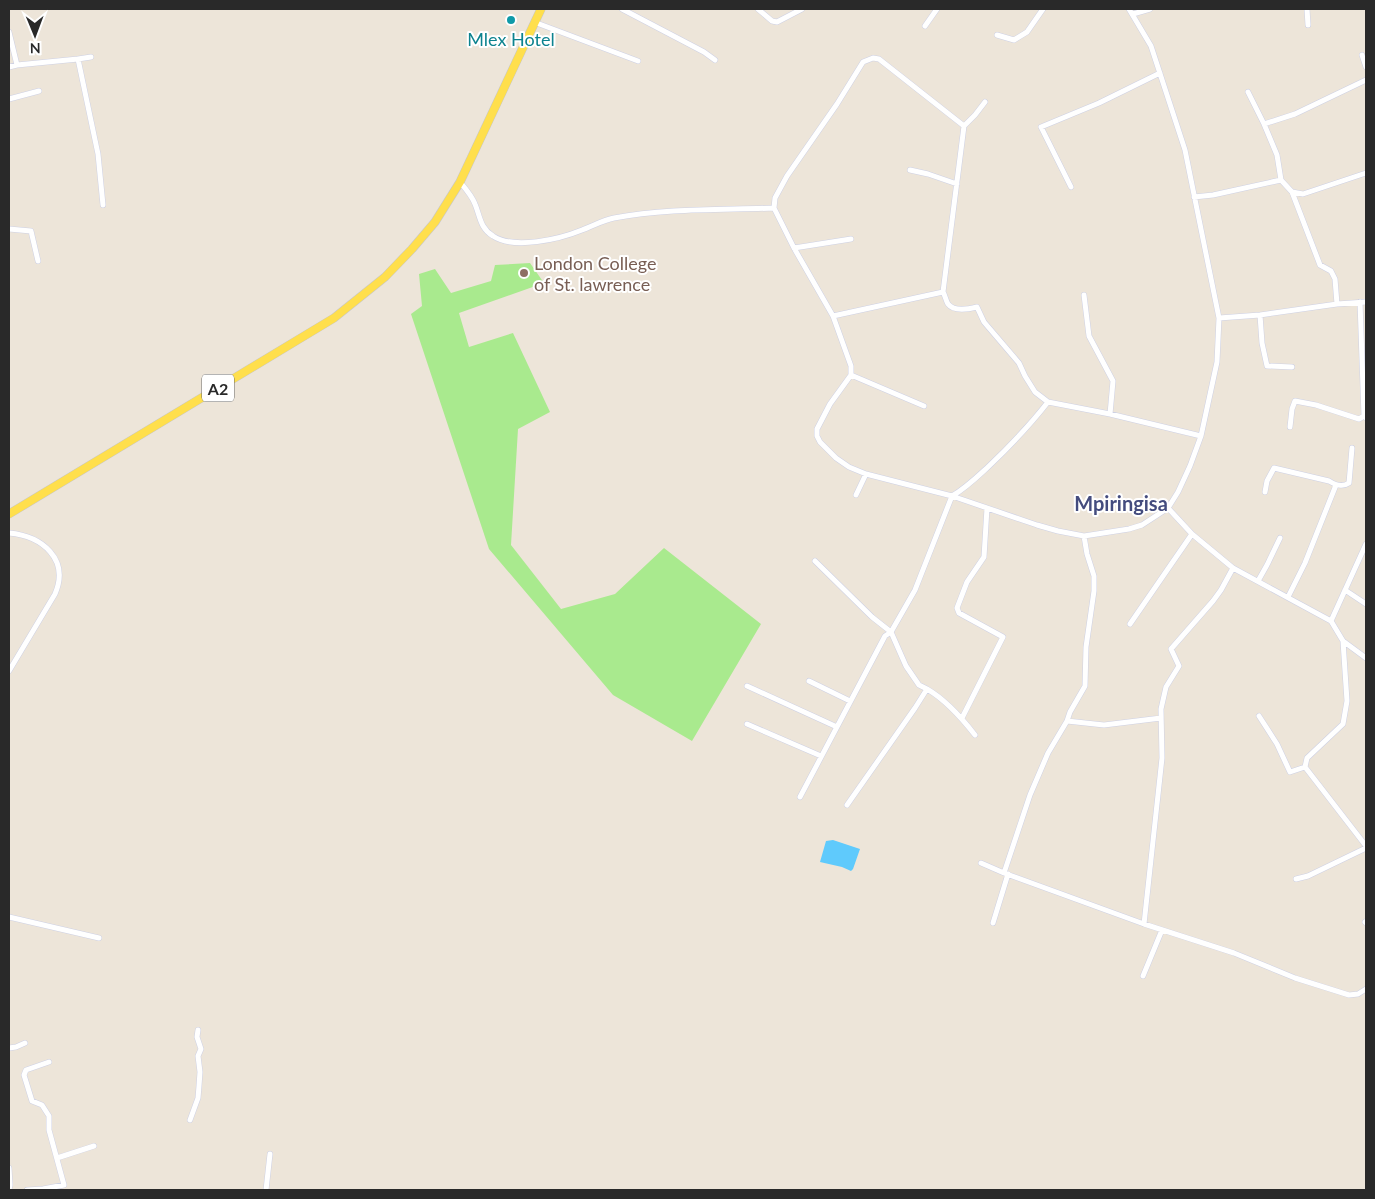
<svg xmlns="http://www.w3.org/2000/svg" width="1375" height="1199" viewBox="0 0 1375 1199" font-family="Lato,sans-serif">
<rect width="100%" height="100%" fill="#ede5d9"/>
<path fill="#a9ea8e" d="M 530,263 L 544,283 L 459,313 L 469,347 L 513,333 L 550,412 L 518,429 L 511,545 L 561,609 L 615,594 L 664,548 L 761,624 L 692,741 L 613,695 L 489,549 L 411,314 L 422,306 L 419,274 L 435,269 L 451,293 L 491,281 L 495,265 Z"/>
<path fill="#5fcafc" d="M 833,840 L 860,849 L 853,869 L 851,871 L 842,867 L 820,862 L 826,841 Z"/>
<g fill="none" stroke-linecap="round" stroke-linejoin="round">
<g stroke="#ced1e4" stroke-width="6">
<path id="minor" d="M 622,9 L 704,52 L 715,60
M 758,9 L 772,21 L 777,22 L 802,9
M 1129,9 L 1151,46 L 1185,150 L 1219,318 L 1217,362 L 1201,436 L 1190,466 L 1178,492 L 1168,508
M 1307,9 L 1308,25
M 1133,14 L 1150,9
M 534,22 L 638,61
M 925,26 L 937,9
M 9,32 L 17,65
M 997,35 L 1014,40 L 1027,32 L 1043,9
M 1362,55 L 1366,67
M 78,59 L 98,154 L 103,205
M 9,67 L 17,65 L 78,59 L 91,57
M 1248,92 L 1264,124 L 1277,155 L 1281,180 L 1292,192 L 1320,265 L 1331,271 L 1335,279 L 1337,304
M 9,99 L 39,91
M 985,102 L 975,115 L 964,126 L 943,292 C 945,295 946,301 948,304 C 954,312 969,309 977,307 L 984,322 L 1019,363 L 1025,376 L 1035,392 L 1048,402 L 1110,414 L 1201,436
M 1264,124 L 1295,114 L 1366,80
M 910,170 L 928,174 L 957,184
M 460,182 C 465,188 472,196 475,204 C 480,216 480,228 493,236 C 514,250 560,239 582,230 C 593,226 603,220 614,218 C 666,208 721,210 774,208 L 794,248 L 833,316 L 851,366 L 851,375 L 830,404 L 817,429 L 817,436 L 820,442 L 836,458 L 849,467 L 866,474 L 952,496 L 1037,525 L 1058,531 L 1084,536 L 1129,529 L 1142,525 L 1168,508 L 1192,534 L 1233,568 L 1331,621 L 1366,544
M 1071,187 L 1041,127 L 1099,103 L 1160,73
M 1292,192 L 1303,194 L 1366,173
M 1194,197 L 1213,195 L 1281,180
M 774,208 L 775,198 L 787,176 L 837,104 L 863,62 L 873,58 L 879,59 L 964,126
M 9,229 L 31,231 L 38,261
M 794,248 L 851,239
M 1084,295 L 1089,336 L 1113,381 L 1110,414
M 1360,302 L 1364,416 L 1366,418
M 1260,315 L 1262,343 L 1267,366 L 1292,367
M 833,316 L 943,292
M 1219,318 L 1260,315 L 1337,304 L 1366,302
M 851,375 L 924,406
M 1290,427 L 1292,409 L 1295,401 L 1316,405 L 1359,419 L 1364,416
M 1265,492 L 1267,481 L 1274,468 L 1329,481 C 1335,485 1343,487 1349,483 L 1352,448
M 856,495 L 866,474
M 9,533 C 42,536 70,559 55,594 L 9,671
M 1258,581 L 1267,565 L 1280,538
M 1345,590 L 1366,604
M 1288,597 L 1305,563 L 1336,485
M 1331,621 L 1343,641 L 1366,658
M 1130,624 L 1192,534
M 809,681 L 850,701
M 747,686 L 837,727
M 927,689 C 946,700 961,717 975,735
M 1259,716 L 1277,744 L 1290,772 L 1305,767
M 962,718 L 1003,637 L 959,613 L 957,608 L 967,582 L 984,557 L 987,508
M 1067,721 L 1104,725 L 1161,718
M 747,724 L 821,756
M 1305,767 L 1307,758 L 1343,724 L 1347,701 L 1343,641
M 1305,767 L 1366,846
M 800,797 L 885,636 L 891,632 L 872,617 L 815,561
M 847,805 L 915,708 L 927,689 L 919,685 L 906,666 L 891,632 L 915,590 L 952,496 C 966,488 977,477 989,466 C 1010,446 1030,425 1048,402
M 981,863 L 1004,873 L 1144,924 L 1234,953 L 1295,978 L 1349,995 L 1358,994 L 1366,989
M 1004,873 L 1030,795 L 1048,753 L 1067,721 L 1070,712 L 1085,686 L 1086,647 L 1094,591 L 1094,576 L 1087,554 L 1084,536
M 1296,879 L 1308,876 L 1366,848
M 9,917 L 99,938
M 1365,922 L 1366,923
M 993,923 L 1008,874
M 1144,924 L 1162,758 L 1161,709 L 1166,687 L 1179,666 L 1171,649 L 1213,601 L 1221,590 L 1233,568
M 1143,976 L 1162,930
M 9,1048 L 16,1047 L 25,1043
M 190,1120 L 198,1098 L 199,1086 L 200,1072 L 198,1056 L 201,1049 L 197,1037 L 198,1030
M 57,1158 L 94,1146
M 9,1168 L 10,1185 L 9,1190
M 27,1190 L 43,1189 L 64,1185 L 49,1130 L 49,1116 L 42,1105 L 32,1101 L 24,1075 L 26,1070 L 49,1062
M 266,1190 L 270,1154"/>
</g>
<g stroke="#c7c7c7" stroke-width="9">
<path id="primary" d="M 9,514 L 334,318 L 385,277 L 412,249 L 435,222 L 460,182 L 541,9"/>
</g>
<use href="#minor" stroke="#fff" stroke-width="5"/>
<use href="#primary" stroke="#ffdf4c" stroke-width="8"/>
</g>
<circle fill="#0f9aa8" stroke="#fff" stroke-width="2" cx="511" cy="20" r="5"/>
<circle fill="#8d6e63" stroke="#fff" stroke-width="2" cx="524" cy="273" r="5"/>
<g text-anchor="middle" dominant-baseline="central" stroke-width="4" stroke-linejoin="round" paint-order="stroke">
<rect fill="#fff" stroke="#696969" stroke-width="1" x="202" y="374.5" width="32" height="27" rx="4"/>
<g font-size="16" font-weight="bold" fill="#292929">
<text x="218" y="388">A2</text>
</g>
<g font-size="18" fill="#0d838f" stroke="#fff">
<text x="511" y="39">Mlex Hotel</text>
</g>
<g font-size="18" fill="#785e54" stroke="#fff" text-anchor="start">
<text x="534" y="263">London College<tspan x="534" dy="21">of St. lawrence</tspan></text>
</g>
<g font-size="20" font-weight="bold" fill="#444c7e" stroke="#fff">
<text x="1121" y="503">Mpiringisa</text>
</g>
</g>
<rect width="1375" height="1199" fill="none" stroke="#292929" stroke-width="20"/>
<g transform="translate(35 35) rotate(179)" stroke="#ffffff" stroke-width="4" paint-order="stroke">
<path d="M0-4L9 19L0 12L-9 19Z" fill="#292929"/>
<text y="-8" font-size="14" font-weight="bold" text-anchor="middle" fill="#292929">N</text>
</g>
</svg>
